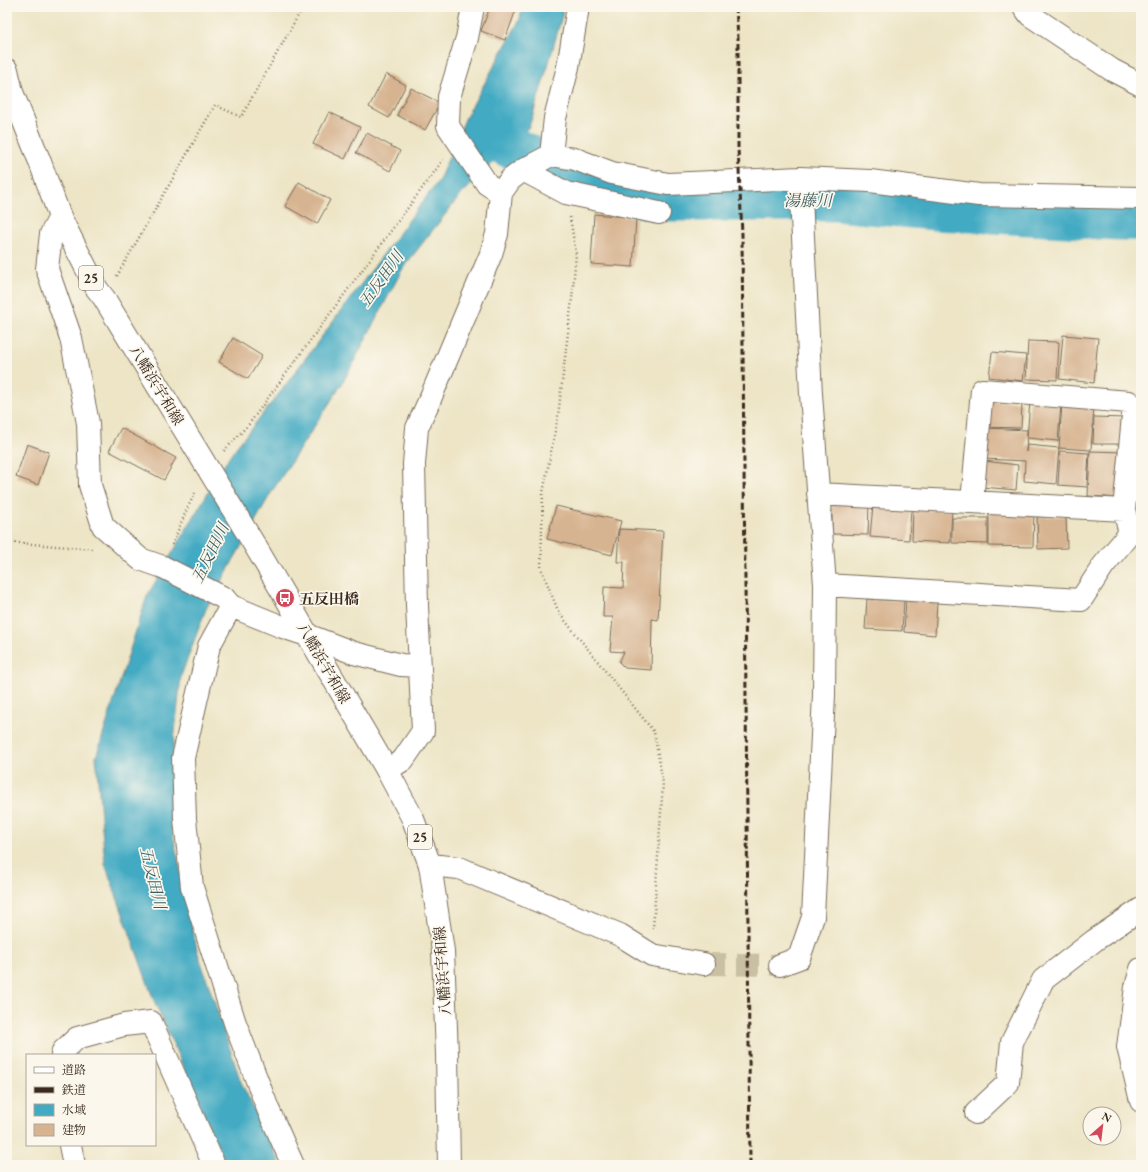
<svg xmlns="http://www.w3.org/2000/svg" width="1148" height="1172" viewBox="0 0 1148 1172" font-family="'EB Garamond','Noto Serif JP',serif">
<rect width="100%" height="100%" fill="#fbf7ec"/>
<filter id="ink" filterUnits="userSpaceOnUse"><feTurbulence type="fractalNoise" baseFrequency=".025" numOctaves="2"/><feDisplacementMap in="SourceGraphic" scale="8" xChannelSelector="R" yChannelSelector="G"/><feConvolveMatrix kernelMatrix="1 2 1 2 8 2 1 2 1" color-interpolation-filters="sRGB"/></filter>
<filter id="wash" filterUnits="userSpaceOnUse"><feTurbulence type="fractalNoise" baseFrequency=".012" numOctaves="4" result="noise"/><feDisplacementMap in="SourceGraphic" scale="16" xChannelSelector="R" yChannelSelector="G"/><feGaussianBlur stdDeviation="0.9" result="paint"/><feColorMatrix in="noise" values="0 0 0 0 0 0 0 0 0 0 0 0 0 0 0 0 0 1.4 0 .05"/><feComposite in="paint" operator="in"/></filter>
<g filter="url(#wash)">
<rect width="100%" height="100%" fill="#ede5c6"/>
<path fill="#43aac3" stroke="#3f6a70" d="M 522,7 L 563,7 L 562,16 L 548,66 L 529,127 L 459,197 L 403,268 L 342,384 L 271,493 L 206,609 L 181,676 L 171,769 L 172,830 L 197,950 L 241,1082 L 281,1165 L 226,1165 L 153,998 L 105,864 L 96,757 L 147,596 L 230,455 L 281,391 L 439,180 L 466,117 L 520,19 Z"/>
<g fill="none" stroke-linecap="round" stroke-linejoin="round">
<path stroke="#43aac3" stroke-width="43" d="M 487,135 L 574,179 L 657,200 L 836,200 L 935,209 L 1120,219 L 1141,219"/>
</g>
<g id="blocks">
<path fill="#d7b491" d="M 490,7 L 517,7 L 505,40 L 481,31 Z
M 386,74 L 406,85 L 389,118 L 369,107 Z
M 411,88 L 440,103 L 425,130 L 397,115 Z
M 329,112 L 360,127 L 345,159 L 313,144 Z
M 367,133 L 400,151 L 390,171 L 356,153 Z
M 299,182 L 330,200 L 317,224 L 285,206 Z
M 594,214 L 636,218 L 633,267 L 591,264 Z
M 1063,335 L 1098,338 L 1094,383 L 1059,379 Z
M 233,338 L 262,356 L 248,379 L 219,362 Z
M 1028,341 L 1059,342 L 1057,380 L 1026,379 Z
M 992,352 L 1026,355 L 1023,381 L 989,377 Z
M 986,401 L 1022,402 L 1021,428 L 984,427 Z
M 1030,401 L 1061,404 L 1058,441 L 1027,438 Z
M 1062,404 L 1094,406 L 1091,450 L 1059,448 Z
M 1094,417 L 1125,418 L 1124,444 L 1093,444 Z
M 121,428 L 176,458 L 164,480 L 109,451 Z
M 985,428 L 1027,430 L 1026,452 L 1027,445 L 1059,448 L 1056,484 L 1024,481 L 1025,461 L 984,459 Z
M 27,444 L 49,452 L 38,485 L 16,477 Z
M 1060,451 L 1089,453 L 1087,487 L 1058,485 Z
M 1090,451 L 1125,452 L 1123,498 L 1088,496 Z
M 984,461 L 1018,465 L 1016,490 L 982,487 Z
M 832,503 L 869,503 L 868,535 L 832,534 Z
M 873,505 L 911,509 L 909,540 L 870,537 Z
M 556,506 L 621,521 L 612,555 L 547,539 Z
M 989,509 L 1034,510 L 1033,547 L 989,546 Z
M 913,510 L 952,511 L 950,543 L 912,541 Z
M 1066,516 L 1067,548 L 1038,549 L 1037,517 Z
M 952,518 L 988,518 L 988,544 L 952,543 Z
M 619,529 L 663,531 L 658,620 L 652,619 L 651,670 L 625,668 L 619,662 L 624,652 L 610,651 L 613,617 L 603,617 L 604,587 L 623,588 L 624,562 L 617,562 Z
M 867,599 L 904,601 L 902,631 L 865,629 Z
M 906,600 L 937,602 L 935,635 L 904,632 Z"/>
</g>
</g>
<g filter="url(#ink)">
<use href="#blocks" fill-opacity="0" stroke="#796b59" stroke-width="1"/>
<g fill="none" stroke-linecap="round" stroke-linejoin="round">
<path stroke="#c9c0a4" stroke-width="22" stroke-dasharray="22 11" stroke-linecap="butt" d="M 704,964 L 780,965"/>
<g stroke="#796b59" stroke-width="24">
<path id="minor" d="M 473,7 L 467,38 L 449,97 L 448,126 L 487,184 L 501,193
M 1024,7 L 1030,15 L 1112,70 L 1141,85
M 551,155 L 555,118 L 568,67 L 578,7
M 523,170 L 566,193 L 659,213
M 60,217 L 51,234 L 47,269 L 71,338 L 88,423 L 90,485 L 103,526 L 140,559 L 163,567 L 224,598 L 231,606 L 280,626 L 307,635 L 354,653 L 401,665 L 420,666
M 818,494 L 1124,510
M 972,502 L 982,390 L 1129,402 L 1134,406 L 1124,510 L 1130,533
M 825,585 L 1081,600 L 1103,566 L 1130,533 L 1141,527
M 231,606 L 209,646 L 197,697 L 183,758 L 185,819 L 192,887 L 235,1023 L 268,1109 L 293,1165
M 387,770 L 403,760 L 423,731 L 417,606 L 414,464 L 417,428 L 430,399 L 491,254 L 497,234 L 501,193 L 510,180 L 523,170 L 551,155 L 575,159 L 612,173 L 668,184 L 800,178 L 870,181 L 979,195 L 1141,198
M 430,865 L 459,868 L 620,935 L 652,955 L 704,964
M 780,965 L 799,958 L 813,917 L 824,695 L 825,585 L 811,394 L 800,178
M 1141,969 L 1136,987 L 1128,1047 L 1141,1101
M 62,1055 L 63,1051 L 77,1038 L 124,1025 L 151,1022 L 214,1165
M 976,1113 L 1008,1083 L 1012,1042 L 1043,980 L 1095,940 L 1141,909
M 70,1145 L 74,1165"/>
</g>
<g stroke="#796b59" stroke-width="24">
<path id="primary" d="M 7,70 L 12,92 L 40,162 L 60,217 L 97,289 L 104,298 L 257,549 L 387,770 L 413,819 L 430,865 L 443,951 L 447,1054 L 449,1165"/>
</g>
<path stroke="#796b59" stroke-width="2.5" stroke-dasharray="1 3" stroke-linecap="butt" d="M 570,217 L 576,254 L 572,299 L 558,416 L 543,493 L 541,568 L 559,613 L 654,732 L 663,783 L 653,929
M 117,276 L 215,105 L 241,117 L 303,7
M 224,451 L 249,424 L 443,160
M 7,542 L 93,549
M 172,545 L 187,509 L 195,493"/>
<use href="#minor" stroke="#fff" stroke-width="22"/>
<use href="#primary" stroke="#fff" stroke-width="22"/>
<path stroke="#3b2a1e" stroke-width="3" stroke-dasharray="6 3" stroke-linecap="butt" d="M 736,7 L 738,38 L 738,148 L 742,234 L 750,1165"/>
</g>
</g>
<defs>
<g id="bus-disc" transform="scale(1)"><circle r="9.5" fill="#d1495b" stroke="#fbf7ec"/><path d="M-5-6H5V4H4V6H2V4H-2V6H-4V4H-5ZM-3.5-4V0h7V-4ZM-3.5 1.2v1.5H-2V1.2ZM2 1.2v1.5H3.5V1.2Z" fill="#fff"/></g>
</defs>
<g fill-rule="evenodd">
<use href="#bus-disc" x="285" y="598"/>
</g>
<g text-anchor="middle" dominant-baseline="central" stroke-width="3.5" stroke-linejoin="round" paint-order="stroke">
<g fill="#fbf7ec" stroke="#75685c" stroke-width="1">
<rect x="79" y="266" width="24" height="24" rx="3"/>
<rect x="408" y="825" width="24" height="24" rx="3"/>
</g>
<g font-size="14" font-weight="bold" fill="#3b2a1e">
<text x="91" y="278">25</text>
<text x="420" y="837">25</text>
</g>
<g font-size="15" fill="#3b2a1e" stroke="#fbf7ec">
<text transform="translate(157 385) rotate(59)">八幡浜宇和線</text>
<text transform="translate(324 663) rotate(60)">八幡浜宇和線</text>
<text transform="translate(442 971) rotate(-94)">八幡浜宇和線</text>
</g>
<g font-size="15" font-weight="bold" fill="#3b2a1e" stroke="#fbf7ec" text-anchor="start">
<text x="299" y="598">五反田橋</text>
</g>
<g font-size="16" font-style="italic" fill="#3e5d60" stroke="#fbf7ec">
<text x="808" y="200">湯藤川</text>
<text transform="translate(381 279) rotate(-55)">五反田川</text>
<text transform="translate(210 553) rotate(-64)">五反田川</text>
<text transform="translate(153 878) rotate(76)">五反田川</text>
</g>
</g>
<rect width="1148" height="1172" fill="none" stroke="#fbf7ec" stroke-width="24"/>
<rect x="26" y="1054" width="130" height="92" fill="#fbf7ec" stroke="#aea59a"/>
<rect x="34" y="1067" width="20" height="6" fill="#ffffff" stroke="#aea59a"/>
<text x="62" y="1074" font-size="12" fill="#3b2a1e">道路</text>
<rect x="34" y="1087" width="20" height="6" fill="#3b2a1e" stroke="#aea59a"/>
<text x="62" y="1094" font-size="12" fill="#3b2a1e">鉄道</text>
<rect x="34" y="1104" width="20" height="12" fill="#43aac3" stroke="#aea59a"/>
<text x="62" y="1114" font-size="12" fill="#3b2a1e">水域</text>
<rect x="34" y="1124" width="20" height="12" fill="#d7b491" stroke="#aea59a"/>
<text x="62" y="1134" font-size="12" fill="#3b2a1e">建物</text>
<g transform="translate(1102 1126) rotate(28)"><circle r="19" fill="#fbf7ec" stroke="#aea59a"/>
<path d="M0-3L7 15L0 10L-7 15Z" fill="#d1495b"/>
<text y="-6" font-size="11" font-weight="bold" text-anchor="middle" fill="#3b2a1e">N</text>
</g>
</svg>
